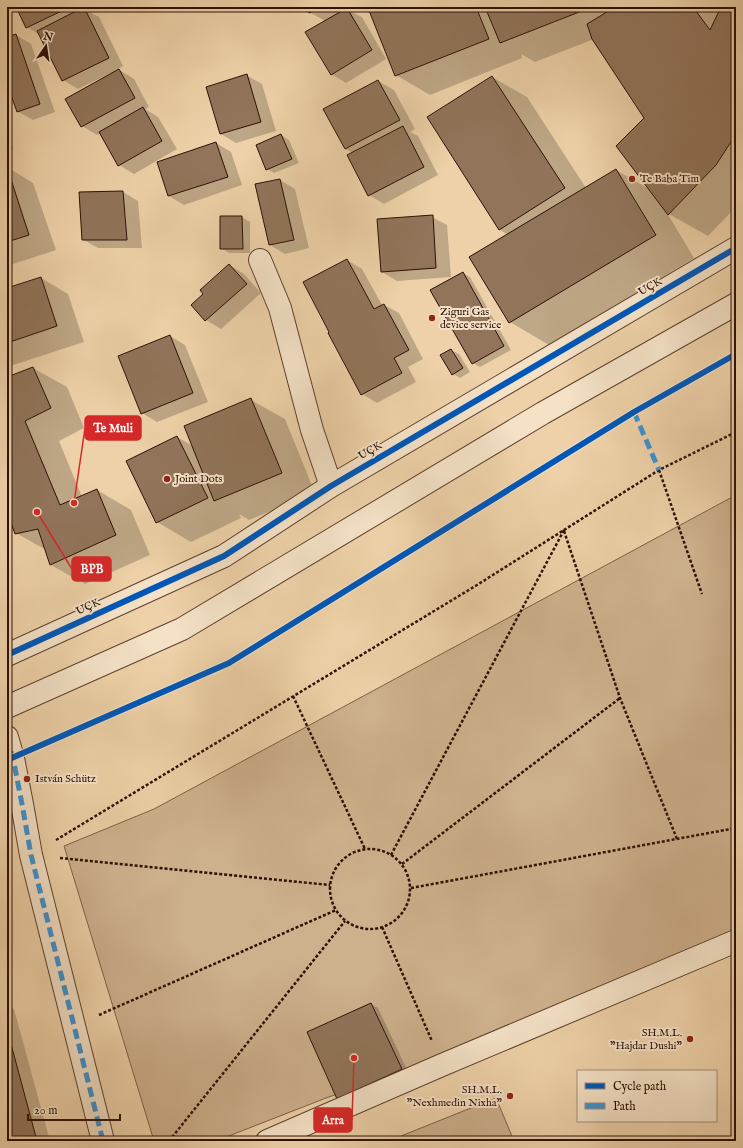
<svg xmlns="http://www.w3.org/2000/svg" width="743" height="1148" viewBox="0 0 743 1148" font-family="'IM FELL English',serif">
<rect width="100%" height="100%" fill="#eed1a8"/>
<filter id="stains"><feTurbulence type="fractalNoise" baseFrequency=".005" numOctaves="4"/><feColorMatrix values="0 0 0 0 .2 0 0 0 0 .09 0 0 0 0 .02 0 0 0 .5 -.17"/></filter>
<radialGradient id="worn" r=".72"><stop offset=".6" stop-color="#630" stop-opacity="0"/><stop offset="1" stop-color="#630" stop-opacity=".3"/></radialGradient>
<path fill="#cdb08c" stroke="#7d6049" d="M 736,495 L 736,936 L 477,1044 L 326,1098 L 216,1141 L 154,1141 L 64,846 L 154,809 Z
M 496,1098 L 514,1141 L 402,1141 L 401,1136 Z"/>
<path fill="#0003" d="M 17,7 L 91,7 L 93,12 L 91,13 L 99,17 L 123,66 L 118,69 L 134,79 L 149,107 L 145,109 L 158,117 L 177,149 L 134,174 L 119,165 L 101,133 L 97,135 L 82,126 L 116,72 L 115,71 L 78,89 L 63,80 L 40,35 L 27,27 Z
M 307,7 L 353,7 L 348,10 L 362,17 L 386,59 L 346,83 L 331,74 L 325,21 L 309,12 Z
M 373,7 L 709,7 L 719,13 L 722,7 L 736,7 L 736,207 L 708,236 L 667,213 L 694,258 L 549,345 L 510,322 L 508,235 L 500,230 L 492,77 L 527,97 L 586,188 L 616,170 L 651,190 L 645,118 L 594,39 L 535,62 L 521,54 L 522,58 L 430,95 L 396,75 Z
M 16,35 L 31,44 L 55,112 L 33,120 L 17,111 L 7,81 L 7,38 Z
M 246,75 L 262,84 L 276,131 L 236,143 L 221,134 L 207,88 Z
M 378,81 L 394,90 L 415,129 L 410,132 L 418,136 L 438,175 L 384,204 L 369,195 L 353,153 L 345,149 Z
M 7,128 L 13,149 L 7,150 Z
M 281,135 L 289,140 L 299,163 L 274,173 L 267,169 Z
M 216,143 L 231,152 L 242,185 L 184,205 L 169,196 L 158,162 Z
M 7,167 L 33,183 L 56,250 L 7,266 Z
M 280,180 L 295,189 L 309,248 L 285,254 L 270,245 Z
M 123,192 L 138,201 L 142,248 L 98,248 L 82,239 Z
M 242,217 L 250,222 L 250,253 L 229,253 L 221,248 Z
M 432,217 L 447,225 L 451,277 L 397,281 L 382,272 Z
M 347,260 L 362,269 L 382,305 L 384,305 L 399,313 L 423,359 L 408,367 L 416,382 L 377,403 L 362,394 Z
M 229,265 L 244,274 L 261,293 L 221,329 L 206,320 L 192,305 L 205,294 Z
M 463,273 L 470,277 L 511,350 L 480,367 L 473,363 Z
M 41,278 L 68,294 L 84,342 L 7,367 L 7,289 Z
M 170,336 L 185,345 L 208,402 L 157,422 L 142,413 Z
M 451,350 L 459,354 L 470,372 L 460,378 L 453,374 Z
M 33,368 L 67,387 L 84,428 L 59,441 L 82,497 L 97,490 L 131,510 L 150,555 L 85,584 L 51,565 L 46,550 L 16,533 L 7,509 L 7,379 Z
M 251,400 L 285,419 L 315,493 L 249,520 L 239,514 L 241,518 L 191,542 L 157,522 L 177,437 L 193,446 Z
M 371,1004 L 378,1008 L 409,1074 L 346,1102 Z
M 7,1005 L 14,1009 L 50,1141 L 7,1141 Z"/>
<path fill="#91745a" stroke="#2d1006" d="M 16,7 L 70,7 L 26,28 Z
M 84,7 L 109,58 L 62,81 L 37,31 Z
M 306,7 L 321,7 L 309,13 Z
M 370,7 L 476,7 L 489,39 L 395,76 L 368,8 Z
M 485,7 L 592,7 L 500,43 Z
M 615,7 L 693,7 L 710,30 L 721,7 L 736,7 L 736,134 L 716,165 L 668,215 L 616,146 L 644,118 L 592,39 L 587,24 Z
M 347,8 L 372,50 L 331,75 L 305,32 Z
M 16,34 L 40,104 L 17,112 L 7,84 L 7,37 Z
M 119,69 L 135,98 L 81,127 L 65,99 Z
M 247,74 L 261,122 L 220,134 L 206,87 Z
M 492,76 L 565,188 L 499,230 L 427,117 Z
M 378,80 L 400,120 L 345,149 L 323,109 Z
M 143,107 L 162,141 L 118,166 L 99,132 Z
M 403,126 L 424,167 L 368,196 L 347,155 Z
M 281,134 L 292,159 L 266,170 L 256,145 Z
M 216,142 L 228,177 L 168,196 L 157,162 Z
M 7,167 L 29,235 L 7,242 Z
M 616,169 L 656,235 L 509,323 L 469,257 Z
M 280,179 L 294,240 L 269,245 L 255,184 Z
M 123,191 L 127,240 L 82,240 L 79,192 Z
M 433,215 L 436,268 L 381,272 L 377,219 Z
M 220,216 L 242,216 L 243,249 L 220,249 Z
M 347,259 L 374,309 L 384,304 L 409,350 L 394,358 L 402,373 L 361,395 L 328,333 L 329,332 L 303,282 Z
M 229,264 L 247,284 L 205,321 L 191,305 L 203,294 L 200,290 Z
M 463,272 L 504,346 L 472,364 L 430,290 Z
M 41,277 L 57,326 L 7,343 L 7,288 Z
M 170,335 L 193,393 L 141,414 L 118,356 Z
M 451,349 L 463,368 L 452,375 L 440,355 Z
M 33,367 L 51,408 L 25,421 L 60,505 L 97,489 L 116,535 L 50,565 L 38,529 L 15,534 L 7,512 L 7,377 Z
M 251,398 L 282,473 L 214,501 L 184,426 Z
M 177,436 L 208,498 L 156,523 L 126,461 Z
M 371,1003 L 402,1069 L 337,1099 L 307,1032 Z
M 7,1029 L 37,1141 L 7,1141 Z"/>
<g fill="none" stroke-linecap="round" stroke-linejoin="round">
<g stroke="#5d402e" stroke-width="24">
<path id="minor" d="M 260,260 L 280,308 L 312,430 L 331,486
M 7,655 L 224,556 L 331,486 L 736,248
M 7,707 L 182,629 L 543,413 L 736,304
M 7,737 L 13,758 L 22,804 L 31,855 L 103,1141
M 267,1141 L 442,1065 L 736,941"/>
</g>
<path stroke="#2d1006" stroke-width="2.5" stroke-dasharray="3 2" stroke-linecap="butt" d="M 659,470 L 702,594
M 564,531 L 620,698 L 677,839
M 293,696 L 365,849
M 56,840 L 477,585 L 659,470 L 736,432
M330 889a40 40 0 1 1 80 0a40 40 0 1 1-80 0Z
M 391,855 L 564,530
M 60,858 L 330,885
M 402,864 L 620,698
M 411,888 L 736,828
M 382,927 L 432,1041
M 99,1015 L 336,910
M 169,1141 L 345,921"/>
<use href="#minor" stroke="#f4e1c6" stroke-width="22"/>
<path stroke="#3c92d1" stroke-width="5" stroke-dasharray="10 5" stroke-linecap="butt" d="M 634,412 L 659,470
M 7,737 L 13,758 L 22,804 L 31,855 L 103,1141"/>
<g stroke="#f4e1c6" stroke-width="8">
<path id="cycleway" d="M 7,655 L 224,556 L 331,486 L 736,248
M 7,760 L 229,663 L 634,412 L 736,354"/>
</g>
<use href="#cycleway" stroke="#0057b8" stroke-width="6"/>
</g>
<g fill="#8f2418" stroke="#f4e1c6" stroke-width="1.5">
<circle cx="632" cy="179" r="4"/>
<circle cx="432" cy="318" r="4"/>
<circle cx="167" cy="479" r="4"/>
<circle cx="27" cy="779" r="4"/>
<circle cx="690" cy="1039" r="4"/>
<circle cx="510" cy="1096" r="4"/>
</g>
<g text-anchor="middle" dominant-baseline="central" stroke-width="4" stroke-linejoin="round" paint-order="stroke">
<g font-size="11" fill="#2d1006" stroke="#f4e1c6" text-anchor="start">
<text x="640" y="179">Te Baba Tim</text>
<text x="440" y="312">Ziguri Gas<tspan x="440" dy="13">device service</tspan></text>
<text x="175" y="479">Joint Dots</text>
<text x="35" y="779">István Schütz</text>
<text x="682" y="1033" text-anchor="end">SH.M.L.<tspan x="682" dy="13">"Hajdar Dushi"</tspan></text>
<text x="502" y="1090" text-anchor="end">SH.M.L.<tspan x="502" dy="13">"Nexhmedin Nixha"</tspan></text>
</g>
<g font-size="11" fill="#2d1006" stroke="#f4e1c6">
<text transform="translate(650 287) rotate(-30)">UÇK</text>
<text transform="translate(370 451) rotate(-30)">UÇK</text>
<text transform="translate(88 607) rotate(-25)">UÇK</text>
</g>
</g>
<path fill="none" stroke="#d62828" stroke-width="1.5" d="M74 503L85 428M37 512L72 569M354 1058L352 1120"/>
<g fill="#d62828" stroke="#f4e1c6" stroke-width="1.5">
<circle cx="74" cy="503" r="4"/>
<circle cx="37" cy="512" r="4"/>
<circle cx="354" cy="1058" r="4"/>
</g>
<g fill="#d62828" stroke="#d62828" stroke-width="1.5">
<rect x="85" y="416" width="56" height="24" rx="4"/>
<rect x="72" y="557" width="39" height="24" rx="4"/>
<rect x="314" y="1108" width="38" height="24" rx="4"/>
</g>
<g font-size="12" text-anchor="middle" font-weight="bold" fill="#fff">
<text x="113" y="432">Te Muli</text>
<text x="92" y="573">BPB</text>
<text x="333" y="1124">Arra</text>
</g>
<rect width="743" height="1148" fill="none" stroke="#eed1a8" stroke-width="24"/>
<rect x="8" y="8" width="727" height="1132" fill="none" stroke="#2d1006" stroke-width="2"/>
<rect x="12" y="12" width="719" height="1124" fill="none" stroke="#2d1006"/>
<rect x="577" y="1070" width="140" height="52" fill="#f4e1c6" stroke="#a48d79"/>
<rect x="585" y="1083" width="20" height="6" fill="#0057b8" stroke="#a48d79"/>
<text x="613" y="1090" font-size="12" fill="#2d1006">Cycle path</text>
<rect x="585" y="1103" width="20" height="6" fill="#3c92d1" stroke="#a48d79"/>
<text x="613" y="1110" font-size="12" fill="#2d1006">Path</text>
<g transform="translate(46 46) rotate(13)" stroke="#f4e1c6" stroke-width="3" paint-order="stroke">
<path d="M0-3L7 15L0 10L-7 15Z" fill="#2d1006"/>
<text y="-6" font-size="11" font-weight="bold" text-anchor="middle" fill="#2d1006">N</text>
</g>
<path d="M28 1114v6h92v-6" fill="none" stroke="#2d1006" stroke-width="2"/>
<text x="34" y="1114" font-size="12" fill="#2d1006" stroke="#f4e1c6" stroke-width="3" paint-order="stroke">20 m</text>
<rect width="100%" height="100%" filter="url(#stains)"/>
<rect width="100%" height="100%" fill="url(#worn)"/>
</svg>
